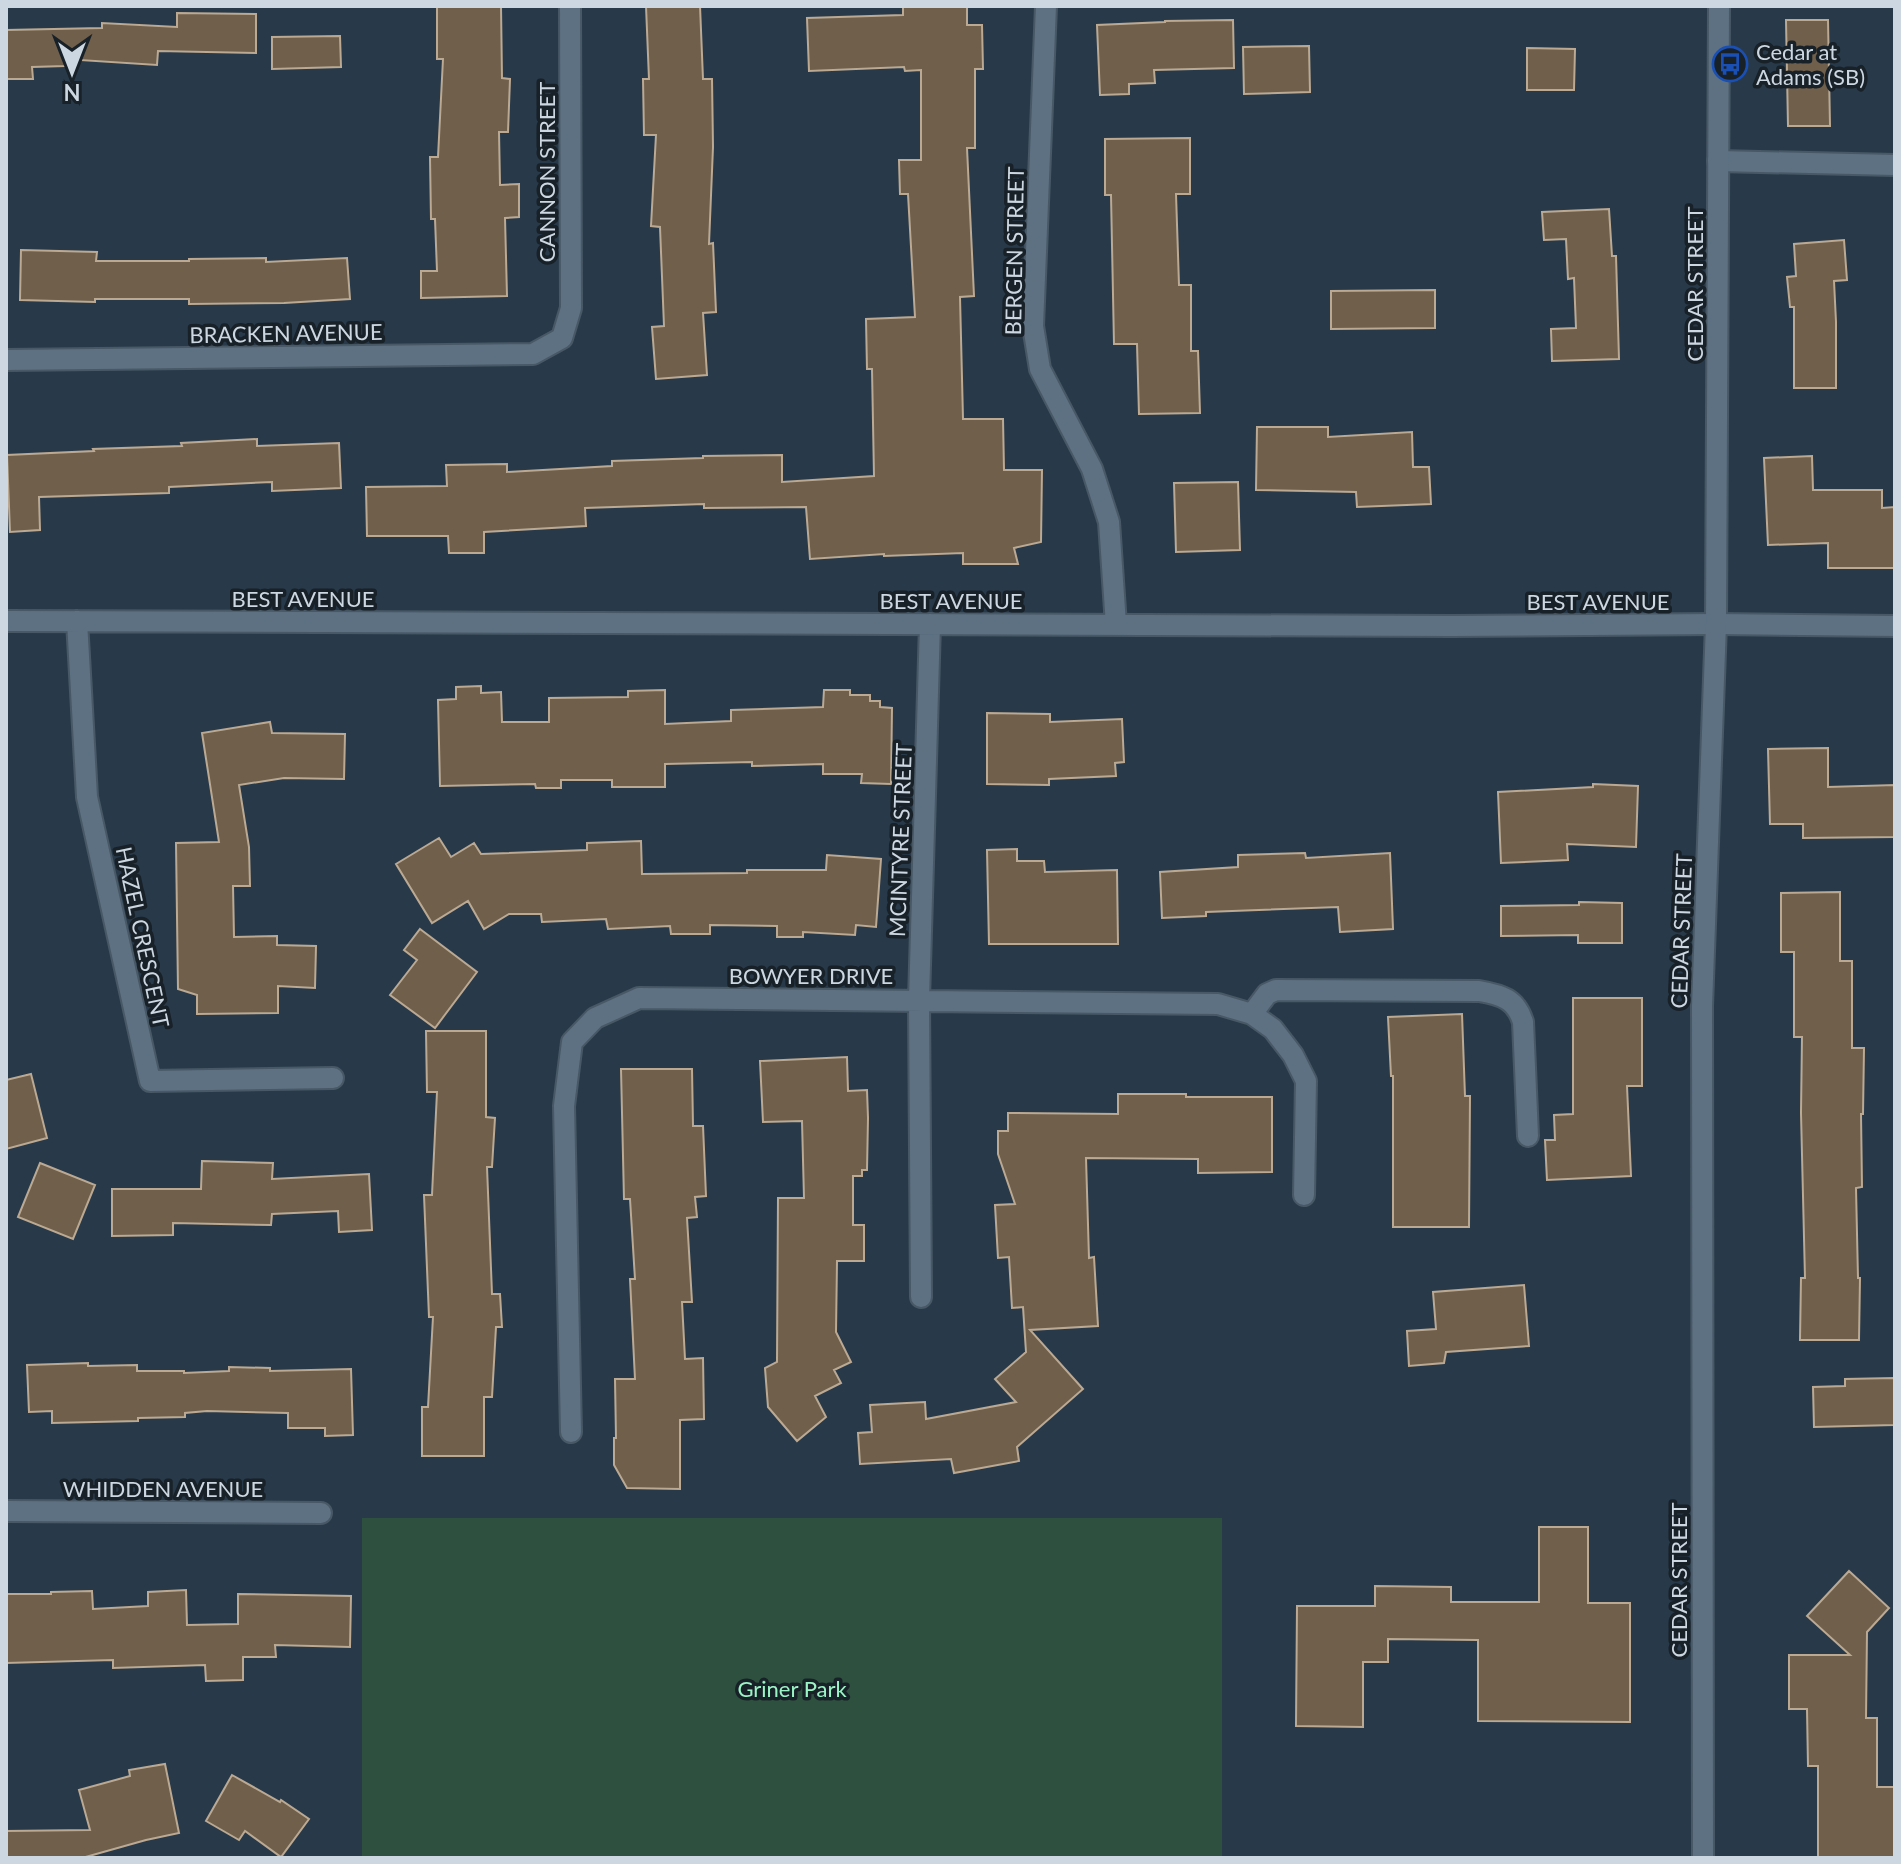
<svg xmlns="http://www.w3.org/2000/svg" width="1901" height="1864" viewBox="0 0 1901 1864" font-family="Lato,sans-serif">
<rect width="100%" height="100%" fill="#283a4a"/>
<path fill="#2e513f" d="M 362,1518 L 1222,1518 L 1222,1858 L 362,1858 Z"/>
<path fill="#6f5f4b" stroke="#bba993" stroke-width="2" d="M 437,6 L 501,6 L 502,78 L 510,79 L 508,132 L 499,132 L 500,185 L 519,184 L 519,217 L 505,218 L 507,296 L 421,298 L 421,271 L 437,271 L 435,219 L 431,219 L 430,157 L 438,157 L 443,59 L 437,59 Z
M 646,6 L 700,6 L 703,79 L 712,79 L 713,147 L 709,244 L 713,243 L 716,312 L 703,313 L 707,375 L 656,379 L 652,327 L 664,326 L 660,227 L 651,226 L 656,135 L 644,135 L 643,79 L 649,79 Z
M 903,6 L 967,6 L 967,25 L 982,25 L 983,69 L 975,69 L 975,148 L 967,148 L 974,296 L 960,297 L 963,419 L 1003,419 L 1004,470 L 1042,470 L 1041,542 L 1014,548 L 1018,564 L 963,564 L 963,553 L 884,556 L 884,554 L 810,559 L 806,507 L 704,508 L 704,504 L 585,508 L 586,526 L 484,532 L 484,553 L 449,553 L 448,536 L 367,536 L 366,487 L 447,486 L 446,465 L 507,464 L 507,472 L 612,466 L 612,461 L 703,458 L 703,456 L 782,455 L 782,482 L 874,476 L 872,369 L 867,369 L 866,319 L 915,317 L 908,194 L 900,194 L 899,160 L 921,160 L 921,70 L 905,71 L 904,67 L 809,71 L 807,18 L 903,15 Z
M 177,13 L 256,14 L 256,53 L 158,51 L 157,65 L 65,59 L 65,66 L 32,67 L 33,79 L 6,79 L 6,30 L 102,28 L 102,23 L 177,27 Z
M 1233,20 L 1234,68 L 1154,70 L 1155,83 L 1129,84 L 1129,94 L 1100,95 L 1097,25 L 1165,22 L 1165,21 Z
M 1786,20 L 1828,20 L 1830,126 L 1788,126 Z
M 340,36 L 341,67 L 272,69 L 272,37 Z
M 1309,46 L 1310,92 L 1244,94 L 1243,47 Z
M 1527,48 L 1575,49 L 1574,90 L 1527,90 Z
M 1190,138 L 1190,194 L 1176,194 L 1179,285 L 1191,285 L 1191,351 L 1198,351 L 1200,413 L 1139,414 L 1137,344 L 1114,344 L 1111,195 L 1105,195 L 1105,139 Z
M 1609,209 L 1612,256 L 1616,256 L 1619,359 L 1552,361 L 1551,329 L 1576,328 L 1574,278 L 1568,279 L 1566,239 L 1544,240 L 1542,212 Z
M 1844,240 L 1847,280 L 1834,281 L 1836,322 L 1836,388 L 1794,388 L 1794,307 L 1790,307 L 1787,277 L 1796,276 L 1794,244 Z
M 21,250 L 97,252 L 96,261 L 189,261 L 189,259 L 266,258 L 266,262 L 347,258 L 350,299 L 284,303 L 189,304 L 189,299 L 95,299 L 95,302 L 20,300 Z
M 1435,290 L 1435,328 L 1331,329 L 1331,291 Z
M 1257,427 L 1328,427 L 1328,437 L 1412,432 L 1413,467 L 1429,467 L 1431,504 L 1357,507 L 1356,492 L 1256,490 Z
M 257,439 L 257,446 L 339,443 L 341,488 L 272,491 L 272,482 L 169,487 L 169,493 L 39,497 L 40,530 L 10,532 L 7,455 L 94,451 L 93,449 L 182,446 L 181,443 Z
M 1812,456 L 1813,490 L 1882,490 L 1882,508 L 1895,507 L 1895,568 L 1828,568 L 1828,543 L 1768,545 L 1764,458 Z
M 1238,482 L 1240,550 L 1176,552 L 1174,483 Z
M 481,686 L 481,693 L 501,692 L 502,722 L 549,722 L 549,698 L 628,697 L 628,691 L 665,690 L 665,724 L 731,721 L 731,710 L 823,707 L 824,690 L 850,690 L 850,695 L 870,695 L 870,701 L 880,701 L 880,707 L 892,708 L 891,784 L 861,783 L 862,774 L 823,774 L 823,764 L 752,766 L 752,762 L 665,764 L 665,787 L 612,787 L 612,780 L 561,780 L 561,788 L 536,788 L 535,784 L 440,786 L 438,700 L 456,699 L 456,687 Z
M 987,713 L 1050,714 L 1050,722 L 1122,719 L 1124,762 L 1115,763 L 1116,776 L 1049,779 L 1049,785 L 987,784 Z
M 270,722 L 272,733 L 345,734 L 344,779 L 284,778 L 239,785 L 249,847 L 250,886 L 233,886 L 234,937 L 277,936 L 277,945 L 316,946 L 315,988 L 278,986 L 278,1013 L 197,1014 L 197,995 L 178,989 L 176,843 L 219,842 L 202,733 Z
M 1828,748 L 1828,787 L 1895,785 L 1895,837 L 1803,838 L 1803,824 L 1770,824 L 1768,749 Z
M 1593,784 L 1638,786 L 1636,847 L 1567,844 L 1568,860 L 1501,863 L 1498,792 L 1593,787 Z
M 439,838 L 451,857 L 474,843 L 481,854 L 587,850 L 587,843 L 641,841 L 642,874 L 747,873 L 747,870 L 826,870 L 827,855 L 881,859 L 876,927 L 856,925 L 855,935 L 803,932 L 803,937 L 777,937 L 777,926 L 710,925 L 710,934 L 671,934 L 670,926 L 608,929 L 606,919 L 542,922 L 541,914 L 509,914 L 484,929 L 468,901 L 432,923 L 396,864 Z
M 1017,849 L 1017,861 L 1044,861 L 1045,872 L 1117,870 L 1118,944 L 989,944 L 987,850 Z
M 1305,853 L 1306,858 L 1390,853 L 1393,929 L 1340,932 L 1338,907 L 1206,912 L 1206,916 L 1162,918 L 1160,872 L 1238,867 L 1238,855 Z
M 1840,892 L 1840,961 L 1852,961 L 1852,1048 L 1864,1048 L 1863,1114 L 1861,1114 L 1862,1187 L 1856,1188 L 1858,1278 L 1860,1278 L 1859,1340 L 1800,1340 L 1801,1278 L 1805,1278 L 1801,1113 L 1802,1037 L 1794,1037 L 1794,952 L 1781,952 L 1781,893 Z
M 1579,902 L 1622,903 L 1622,943 L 1578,943 L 1578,935 L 1501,936 L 1501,906 L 1579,905 Z
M 420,929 L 477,972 L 435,1028 L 390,995 L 417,960 L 404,950 Z
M 1573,998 L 1642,998 L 1642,1086 L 1627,1086 L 1631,1176 L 1547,1180 L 1545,1140 L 1555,1140 L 1554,1115 L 1573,1114 Z
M 1462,1014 L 1465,1096 L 1470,1096 L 1469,1227 L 1393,1227 L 1393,1076 L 1391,1076 L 1388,1017 Z
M 426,1031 L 486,1031 L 486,1117 L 495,1118 L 492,1167 L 487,1167 L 492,1294 L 500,1294 L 502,1327 L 496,1327 L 492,1397 L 484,1397 L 484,1456 L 422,1456 L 422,1407 L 428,1407 L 433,1317 L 429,1317 L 424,1195 L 432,1195 L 437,1092 L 427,1092 Z
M 847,1057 L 848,1091 L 867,1090 L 868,1118 L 867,1170 L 862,1170 L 862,1176 L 853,1176 L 853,1225 L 864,1225 L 864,1261 L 837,1261 L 836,1332 L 851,1362 L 834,1370 L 841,1383 L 815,1396 L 826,1417 L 797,1441 L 768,1407 L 765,1368 L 777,1362 L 778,1198 L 804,1198 L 802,1121 L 763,1122 L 760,1061 Z
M 621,1069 L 692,1069 L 693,1126 L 703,1126 L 706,1196 L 695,1197 L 697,1217 L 687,1218 L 692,1302 L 682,1302 L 685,1359 L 703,1358 L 704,1419 L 680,1420 L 680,1489 L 627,1488 L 614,1465 L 614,1438 L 616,1438 L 615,1379 L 635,1379 L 630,1279 L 635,1279 L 630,1199 L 624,1199 Z
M 31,1074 L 47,1138 L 6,1149 L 6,1080 Z
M 1118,1094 L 1186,1094 L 1186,1097 L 1272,1097 L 1272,1172 L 1198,1173 L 1198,1159 L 1086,1158 L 1089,1258 L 1094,1257 L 1098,1326 L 1030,1330 L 1083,1389 L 1017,1447 L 1019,1461 L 954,1473 L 951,1459 L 860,1464 L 858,1433 L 872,1432 L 870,1405 L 925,1402 L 926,1419 L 1016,1402 L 995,1379 L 1026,1352 L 1023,1307 L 1012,1308 L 1009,1257 L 998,1258 L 995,1205 L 1015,1204 L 998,1154 L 998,1131 L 1008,1131 L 1008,1113 L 1118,1114 Z
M 202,1161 L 273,1163 L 272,1179 L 369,1174 L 372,1230 L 339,1232 L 338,1211 L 272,1214 L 271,1225 L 173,1223 L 173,1235 L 112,1236 L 112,1189 L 201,1189 Z
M 40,1163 L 95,1185 L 73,1239 L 18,1217 Z
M 1524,1285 L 1529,1346 L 1446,1352 L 1444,1363 L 1409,1366 L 1407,1331 L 1436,1329 L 1433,1292 Z
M 88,1363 L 88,1366 L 137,1365 L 137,1371 L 184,1371 L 184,1373 L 229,1371 L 229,1367 L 270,1368 L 270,1371 L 351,1369 L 353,1435 L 325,1436 L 325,1428 L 288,1428 L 288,1413 L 207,1411 L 185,1413 L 185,1417 L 138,1418 L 138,1421 L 52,1423 L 52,1411 L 29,1412 L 27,1365 Z
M 1894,1378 L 1894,1425 L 1814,1427 L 1813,1387 L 1845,1386 L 1845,1379 Z
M 1539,1527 L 1588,1527 L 1588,1603 L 1630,1603 L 1630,1722 L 1478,1721 L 1478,1640 L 1388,1639 L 1388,1662 L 1363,1662 L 1363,1727 L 1296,1726 L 1297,1606 L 1375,1606 L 1375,1586 L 1451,1587 L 1451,1602 L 1539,1602 Z
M 1849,1571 L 1889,1608 L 1867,1632 L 1866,1718 L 1877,1718 L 1877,1787 L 1895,1787 L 1894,1858 L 1818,1858 L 1818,1766 L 1808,1766 L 1807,1709 L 1789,1709 L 1789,1655 L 1850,1655 L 1807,1616 Z
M 186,1590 L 187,1625 L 238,1624 L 238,1594 L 351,1596 L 350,1647 L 275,1645 L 276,1657 L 243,1657 L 243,1680 L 206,1681 L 205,1665 L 113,1668 L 113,1660 L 6,1663 L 6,1594 L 51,1594 L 51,1592 L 92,1591 L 93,1609 L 148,1606 L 148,1592 Z
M 165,1764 L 179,1833 L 146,1840 L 82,1858 L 6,1858 L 6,1831 L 90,1830 L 79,1790 L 130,1776 L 129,1770 Z
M 232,1775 L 280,1802 L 281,1800 L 309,1819 L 281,1857 L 245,1831 L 239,1840 L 206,1821 Z"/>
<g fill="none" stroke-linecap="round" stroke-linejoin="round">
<g stroke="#485865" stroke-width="24">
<path id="minor" d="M 1046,6 L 1033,326 L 1040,369 L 1092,469 L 1109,522 L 1116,625
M 1718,161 L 1895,165
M 6,360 L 533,354 L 562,338 L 571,308 L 570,6
M 6,621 L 1452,626 L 1716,624 L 1895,626
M 77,621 L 87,797 L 150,1081 L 333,1078
M 1252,1014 L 1267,994 L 1276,990 L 1479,991 C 1502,995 1516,999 1523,1022 L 1528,1136
M 921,1297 L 919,1000 L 930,624
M 571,1432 L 564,1106 L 572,1042 L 595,1018 L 639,998 L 1218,1004 L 1252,1014 L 1273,1029 L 1293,1055 L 1306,1081 L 1304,1195
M 6,1511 L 321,1513"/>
</g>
<g stroke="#485865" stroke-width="24">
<path id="secondary" d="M 1703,1858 L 1702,1006 L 1716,624 L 1719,6"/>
</g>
<use href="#minor" stroke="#5d7183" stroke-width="20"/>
<use href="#secondary" stroke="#5d7183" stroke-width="20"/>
</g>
<defs>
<g id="bus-ring" transform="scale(1.8)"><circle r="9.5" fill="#182028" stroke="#1a4fb4" stroke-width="1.5"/><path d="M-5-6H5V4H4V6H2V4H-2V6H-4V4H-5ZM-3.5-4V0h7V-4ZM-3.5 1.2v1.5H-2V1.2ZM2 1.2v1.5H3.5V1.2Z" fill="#1a4fb4"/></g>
</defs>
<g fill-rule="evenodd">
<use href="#bus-ring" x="1730" y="64"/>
</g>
<g text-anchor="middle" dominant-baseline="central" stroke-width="7" stroke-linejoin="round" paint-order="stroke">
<g font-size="22" fill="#ccd7e1" stroke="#182028" text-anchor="start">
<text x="1756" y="51">Cedar at<tspan x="1756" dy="25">Adams (SB)</tspan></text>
</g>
<g font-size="22" fill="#ccd7e1" stroke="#182028">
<text transform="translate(546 172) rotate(-90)">CANNON STREET</text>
<text transform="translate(1014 251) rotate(-89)">BERGEN STREET</text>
<text transform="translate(1694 284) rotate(-90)">CEDAR STREET</text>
<text transform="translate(286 333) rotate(-1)">BRACKEN AVENUE</text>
<text x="303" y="598">BEST AVENUE</text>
<text x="951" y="600">BEST AVENUE</text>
<text x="1598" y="601">BEST AVENUE</text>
<text transform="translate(900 840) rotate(-88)">MCINTYRE STREET</text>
<text transform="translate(1681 931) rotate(-88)">CEDAR STREET</text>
<text transform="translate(143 937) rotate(78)">HAZEL CRESCENT</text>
<text x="811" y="975">BOWYER DRIVE</text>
<text x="163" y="1488">WHIDDEN AVENUE</text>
<text transform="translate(1678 1580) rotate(-90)">CEDAR STREET</text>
</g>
<g font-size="22" fill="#9bf4c5" stroke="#182028">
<text x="792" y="1688">Griner Park</text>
</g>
</g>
<rect width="1901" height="1864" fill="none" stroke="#ccd7e1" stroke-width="16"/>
<g transform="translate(72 72) rotate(180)" stroke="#182028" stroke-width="6" paint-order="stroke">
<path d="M0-6L14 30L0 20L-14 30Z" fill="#ccd7e1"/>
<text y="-12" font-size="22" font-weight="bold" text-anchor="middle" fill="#ccd7e1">N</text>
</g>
</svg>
